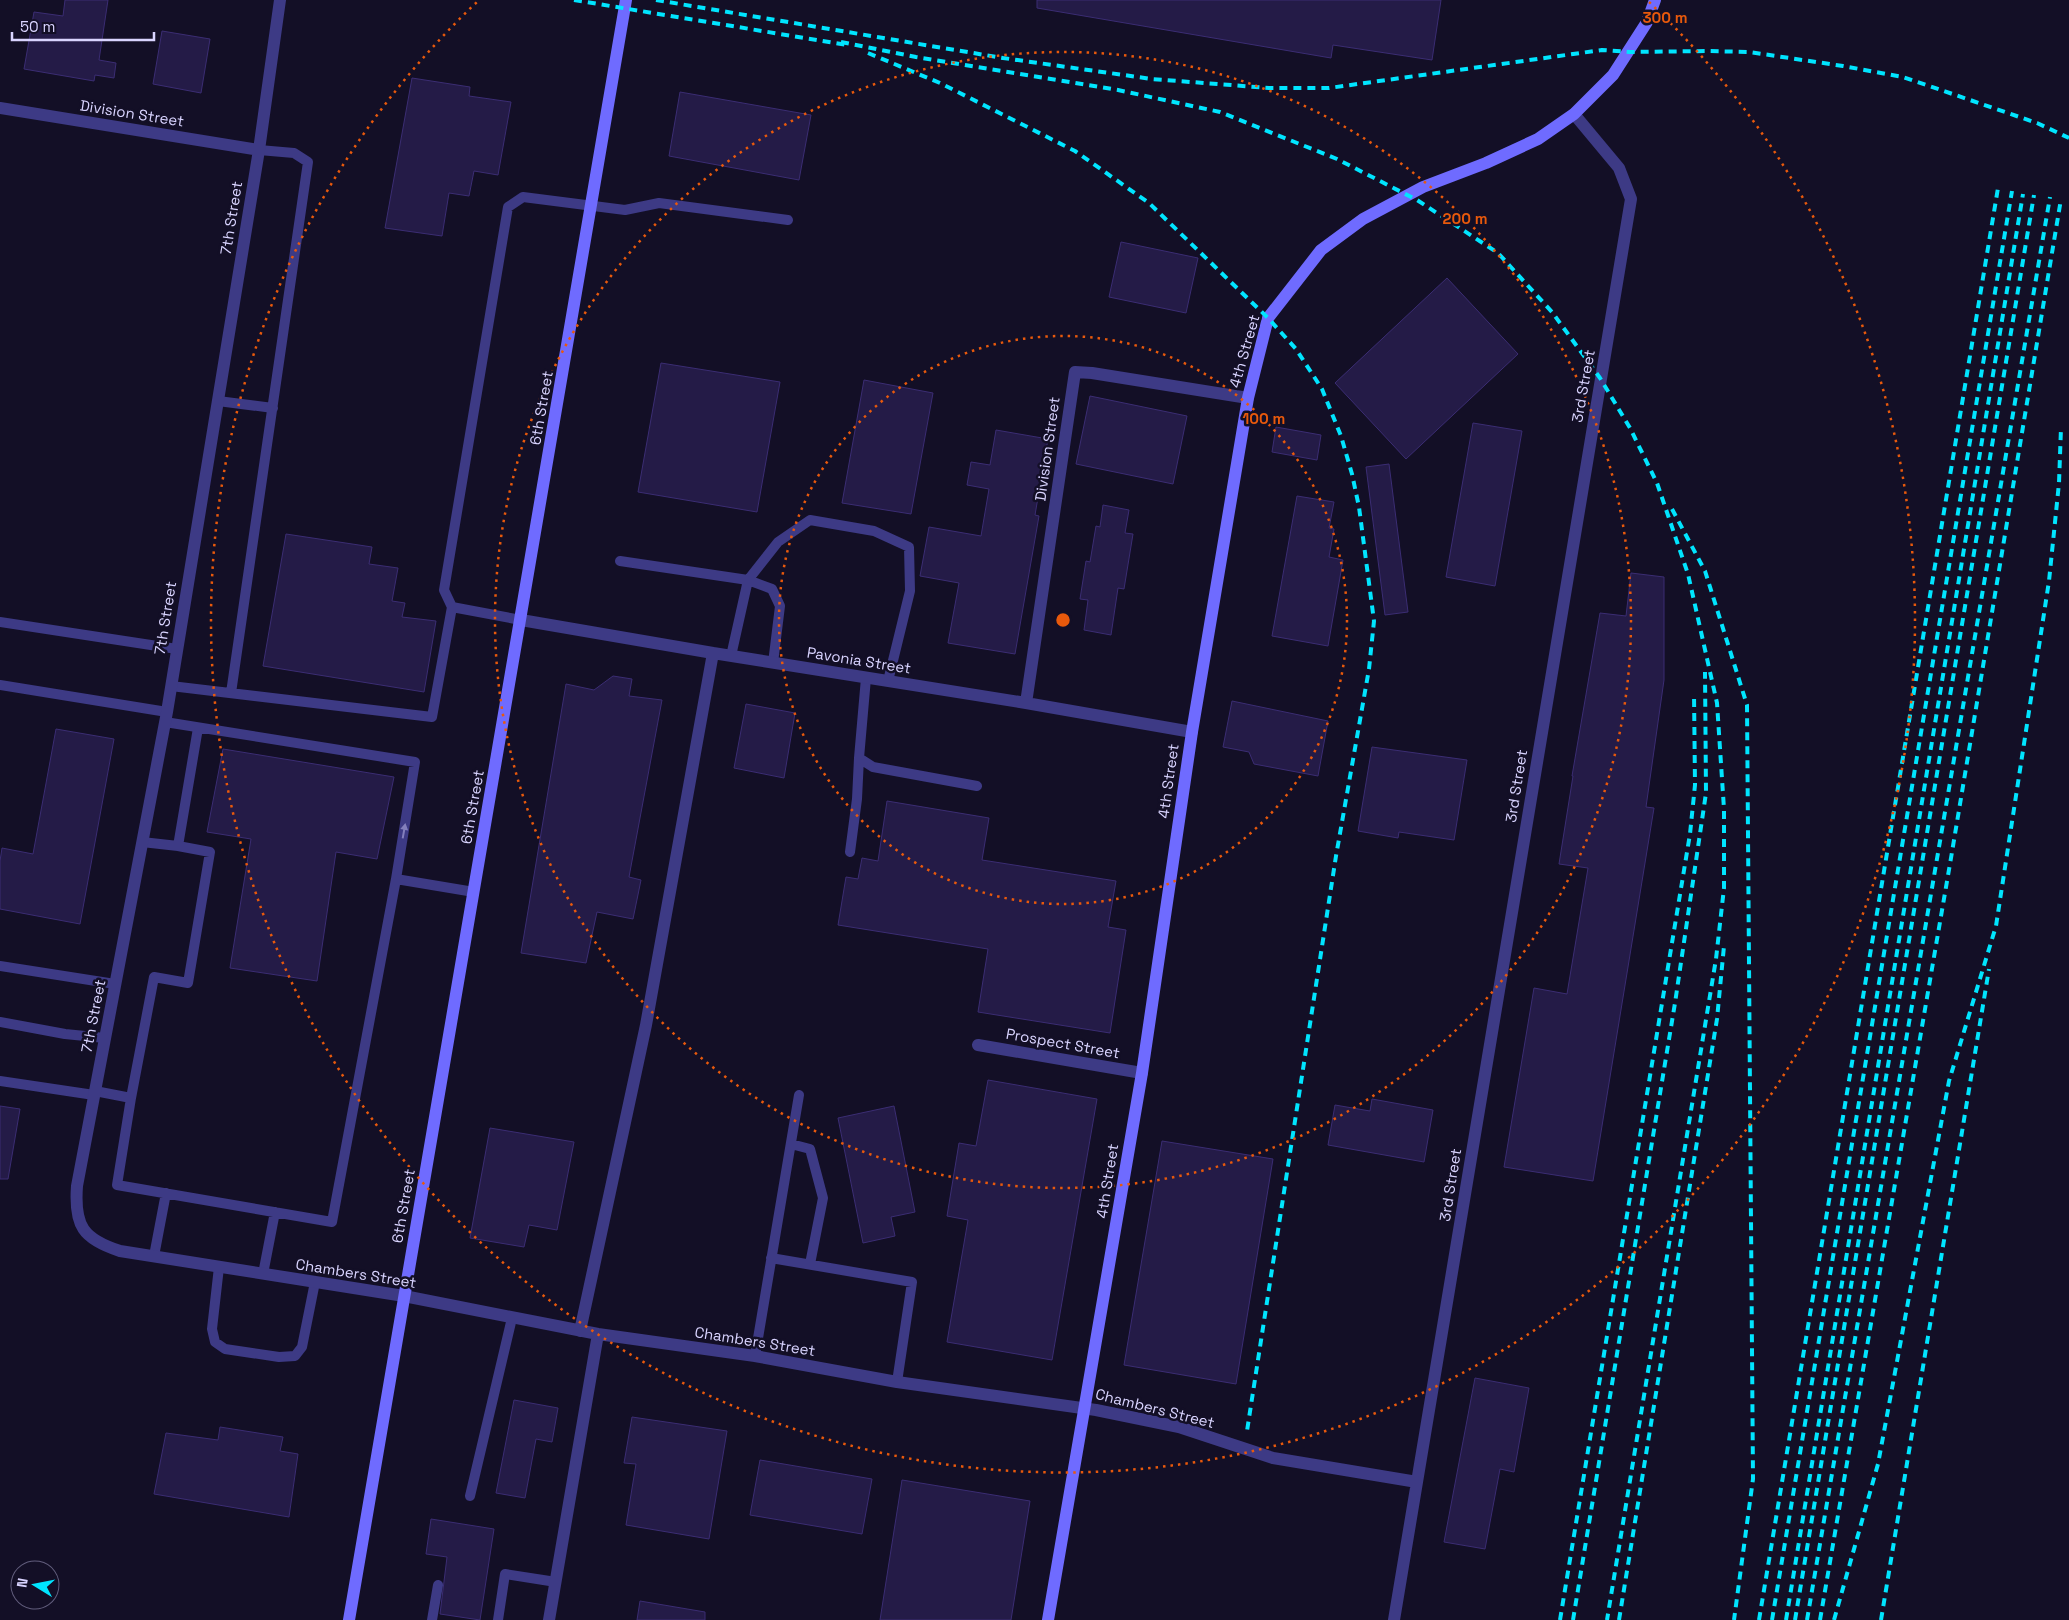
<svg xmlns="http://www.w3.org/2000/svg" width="2069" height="1620" viewBox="0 0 2069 1620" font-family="'Space Grotesk',sans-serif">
<rect width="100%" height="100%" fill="#130f26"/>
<path fill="#241b47" stroke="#3b2d73" d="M 65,0 L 108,0 L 99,60 L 116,63 L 114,78 L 95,75 L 94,81 L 24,69 L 34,12 L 63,16 Z
M 1037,0 L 1441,0 L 1432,60 L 1333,45 L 1331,58 L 1037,8 Z
M 162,31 L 210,39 L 201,93 L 153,84 Z
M 412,78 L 470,87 L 469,96 L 511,102 L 498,175 L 474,171 L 469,196 L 449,193 L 442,236 L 385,228 Z
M 680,92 L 811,115 L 799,180 L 669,156 Z
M 1121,242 L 1198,258 L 1186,313 L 1109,297 Z
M 1447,278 L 1518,354 L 1406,459 L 1335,383 Z
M 661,363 L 780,382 L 757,512 L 638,492 Z
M 864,380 L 933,393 L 911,514 L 842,503 Z
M 1090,396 L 1187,416 L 1173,484 L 1076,464 Z
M 1473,423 L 1522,431 L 1495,586 L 1446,577 Z
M 1276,427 L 1321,435 L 1317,460 L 1272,452 Z
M 996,430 L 1048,439 L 1035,515 L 1039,516 L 1015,654 L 948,643 L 959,583 L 920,576 L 929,527 L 981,536 L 989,489 L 967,485 L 971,462 L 990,465 Z
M 1389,464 L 1408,612 L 1385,615 L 1366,467 Z
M 1297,496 L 1334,502 L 1329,528 L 1334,529 L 1329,557 L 1343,560 L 1328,646 L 1272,636 Z
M 1103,505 L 1129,510 L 1125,533 L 1133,534 L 1124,589 L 1118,588 L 1111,635 L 1084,630 L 1088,600 L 1080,599 L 1086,561 L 1090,562 L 1096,526 L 1100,527 Z
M 286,534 L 372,547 L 369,564 L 398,568 L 392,601 L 405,603 L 402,617 L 436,621 L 424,692 L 263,666 Z
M 1631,573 L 1664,577 L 1664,680 L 1646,807 L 1654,808 L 1593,1181 L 1504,1167 L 1534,988 L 1567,994 L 1588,868 L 1559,864 L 1573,776 L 1572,776 L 1600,613 L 1626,616 Z
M 613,676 L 632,679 L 629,696 L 662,700 L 629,877 L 641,880 L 633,919 L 597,912 L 586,963 L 521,953 L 566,684 L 594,690 Z
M 1232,701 L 1328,721 L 1318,776 L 1254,764 L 1249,752 L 1223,747 Z
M 746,704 L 795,713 L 784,778 L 734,768 Z
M 56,729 L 114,739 L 80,924 L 0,909 L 0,861 L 2,848 L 33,854 Z
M 1372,747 L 1467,760 L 1454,840 L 1399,832 L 1398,838 L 1358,831 Z
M 223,749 L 394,777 L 377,859 L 336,852 L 317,981 L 230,968 L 251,839 L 207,832 Z
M 887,801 L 989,818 L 982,860 L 1116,881 L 1108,927 L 1126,930 L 1110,1033 L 978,1012 L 988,949 L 838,925 L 846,877 L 858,879 L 862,858 L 878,861 Z
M 988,1080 L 1097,1099 L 1052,1360 L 947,1342 L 968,1220 L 947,1216 L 959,1143 L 976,1146 Z
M 1372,1099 L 1433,1110 L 1424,1162 L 1328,1145 L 1335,1105 L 1370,1111 Z
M 0,1106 L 20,1109 L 8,1179 L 0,1179 Z
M 894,1106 L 915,1212 L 891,1217 L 895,1236 L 863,1243 L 838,1118 Z
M 490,1128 L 574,1142 L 557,1230 L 529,1225 L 524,1247 L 470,1238 Z
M 1162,1141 L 1273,1159 L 1236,1384 L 1124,1365 Z
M 1475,1378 L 1529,1388 L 1514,1472 L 1500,1469 L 1485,1549 L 1444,1542 Z
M 514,1400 L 558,1408 L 552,1442 L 536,1439 L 525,1498 L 496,1493 Z
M 632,1417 L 727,1431 L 709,1539 L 626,1525 L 636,1464 L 624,1463 Z
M 220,1427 L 283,1437 L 280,1451 L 298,1454 L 289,1517 L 154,1494 L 166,1433 L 218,1440 Z
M 760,1460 L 872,1479 L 862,1534 L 750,1515 Z
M 902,1480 L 1030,1501 L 1011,1620 L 880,1620 Z
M 431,1519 L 494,1529 L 480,1620 L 440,1614 L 447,1557 L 426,1554 Z
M 640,1601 L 705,1612 L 705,1620 L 637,1620 Z"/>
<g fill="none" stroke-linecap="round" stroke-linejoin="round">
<path stroke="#3d3a85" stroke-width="10" d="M 218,401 L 273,408
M 620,561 L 748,580 L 772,589 L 780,606 L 773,663
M 452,607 L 444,590 L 508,207 L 523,197 L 625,210 L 659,203 L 788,220
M 0,622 L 177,649
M 731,656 L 748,580 L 778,542 L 810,520 L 874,531 L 909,547 L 910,591 L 888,681
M 866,678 L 859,758 L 873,767 L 977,786
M 0,685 L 167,712
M 171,686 L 432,717 L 452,607 L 521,620
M 231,693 L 308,162 L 294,153 L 259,150
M 165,722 L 415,762 L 396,879
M 142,842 L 178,846 L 198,728
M 178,846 L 210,852 L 188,983 L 154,977 L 131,1098 L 117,1185 L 332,1222 L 396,879 L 474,892
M 850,852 L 857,799 L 859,758
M 0,966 L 115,984
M 0,1022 L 65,1034 L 105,1038
M 0,1081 L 94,1095
M 95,1091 L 131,1098
M 791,1144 L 810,1149 L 823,1198 L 810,1264
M 154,1256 L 166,1193
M 771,1258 L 912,1282 L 897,1382
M 219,1267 L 212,1329 L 215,1342 L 225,1349 L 279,1357 L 295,1356 L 302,1347 L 315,1282
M 263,1274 L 275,1212
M 755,1356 L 799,1095
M 470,1496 L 512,1318
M 432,1620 L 438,1585
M 498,1620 L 505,1574 L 556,1582"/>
<path stroke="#3d3a85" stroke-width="12" d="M 280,0 L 259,150 L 167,712 L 77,1186 C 74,1226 83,1239 120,1251 L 404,1296 L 598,1334 L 755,1356 L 897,1382 L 1096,1410 L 1179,1427 L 1273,1458 L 1417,1482
M 0,108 L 259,150
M 521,620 L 713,653 L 1026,703 L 1192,732
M 1026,703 L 1075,372 L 1092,373 L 1248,398
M 978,1045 L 1142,1073
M 580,1331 L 646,1025 L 713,653
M 549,1620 L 598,1334
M 1394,1620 L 1631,199 L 1619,168 L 1574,114"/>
<path stroke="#6f6bff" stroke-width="12" d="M 349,1620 L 626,0
M 1048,1620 L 1142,1073 L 1192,732 L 1248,398 L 1268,318 L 1321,250 L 1363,219 L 1423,187 L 1486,163 L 1538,139 L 1574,114 L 1613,75 L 1647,22 L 1655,0"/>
<path stroke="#00e5ff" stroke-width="4" stroke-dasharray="8 6" stroke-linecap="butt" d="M 574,0 L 847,45
M 656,0 L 1003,58 L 1152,79 L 1269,88 L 1329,88 L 1602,50 L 1630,52 L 1707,51 L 1749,52 L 1843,66 L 1903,77 L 2037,123 L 2069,138
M 841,42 L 916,57 L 1118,90 L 1220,112 L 1337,159 L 1417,200 L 1498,253 L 1552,312 L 1600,378 L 1630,428 L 1657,483 L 1688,574 L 1717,703 L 1724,809 L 1724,888 L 1716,959 L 1607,1620
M 868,53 L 940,83 L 1075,151 L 1149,203 L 1268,318 L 1296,349 L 1322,389 L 1341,436 L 1352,474 L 1359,507 L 1374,621 L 1369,669 L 1336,856 L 1247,1431
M 1672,509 L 1705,571 L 1747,705 L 1753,1479 L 1734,1620
M 1560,1620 L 1690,834 L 1695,785 L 1694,693
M 1573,1620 L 1675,1003 L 1706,793 L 1705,672
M 1619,1620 L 1717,1019 L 1724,946
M 1759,1620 L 1998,188
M 1772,1620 L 2012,191
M 1786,1620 L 2023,194
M 1795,1620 L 2034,195
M 1807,1620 L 2050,197
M 1820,1620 L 1951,858 L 2061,199
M 1834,1620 L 1878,1464 L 1949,1081 L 1996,926 L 2049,581 L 2059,483 L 2061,428
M 1881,1620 L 1989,969"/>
</g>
<defs><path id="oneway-solid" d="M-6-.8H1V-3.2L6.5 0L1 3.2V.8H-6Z" transform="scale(1.25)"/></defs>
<use fill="#837fbc" href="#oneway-solid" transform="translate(404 831) rotate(-80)"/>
<g fill="none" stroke="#e8590c" stroke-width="2.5" stroke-dasharray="2.5 5">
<circle cx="1063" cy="620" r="284"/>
<circle cx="1063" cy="620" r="568"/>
<path d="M1649 2A852 852 0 1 1 477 2"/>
</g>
<g text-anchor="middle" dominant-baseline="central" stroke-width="5" stroke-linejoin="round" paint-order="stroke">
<g font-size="15" fill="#d9d4ff" stroke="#130f26">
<text transform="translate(132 113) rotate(9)">Division Street</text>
<text transform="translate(231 218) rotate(-81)">7th Street</text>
<text transform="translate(1244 351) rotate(-74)">4th Street</text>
<text transform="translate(1583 386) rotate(-80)">3rd Street</text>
<text transform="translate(541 408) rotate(-80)">6th Street</text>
<text transform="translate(1047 449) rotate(-82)">Division Street</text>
<text transform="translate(165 618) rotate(-81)">7th Street</text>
<text transform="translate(859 660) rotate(9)">Pavonia Street</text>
<text transform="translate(1168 781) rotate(-82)">4th Street</text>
<text transform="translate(1516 786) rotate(-81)">3rd Street</text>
<text transform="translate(472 807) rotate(-80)">6th Street</text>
<text transform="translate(93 1016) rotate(-79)">7th Street</text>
<text transform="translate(1063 1043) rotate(10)">Prospect Street</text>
<text transform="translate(1107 1181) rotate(-81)">4th Street</text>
<text transform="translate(1450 1185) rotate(-81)">3rd Street</text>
<text transform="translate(403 1206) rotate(-80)">6th Street</text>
<text transform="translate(356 1273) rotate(9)">Chambers Street</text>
<text transform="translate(755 1341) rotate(9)">Chambers Street</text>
<text transform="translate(1155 1408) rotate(14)">Chambers Street</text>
</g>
</g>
<circle cx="1063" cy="620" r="8" fill="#e8590c" stroke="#130f26" stroke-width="2.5"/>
<g font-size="15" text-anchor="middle" font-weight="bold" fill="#e8590c" stroke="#130f26" stroke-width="5" stroke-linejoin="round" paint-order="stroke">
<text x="1665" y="23">300 m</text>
<text x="1465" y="224">200 m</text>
<text x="1264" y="424">100 m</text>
</g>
<g transform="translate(35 1585) rotate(280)"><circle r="24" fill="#130f26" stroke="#625e7d"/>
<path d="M0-4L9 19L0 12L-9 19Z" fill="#00e5ff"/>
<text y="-8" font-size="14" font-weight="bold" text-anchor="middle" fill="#d9d4ff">N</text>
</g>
<path d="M12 32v8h142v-8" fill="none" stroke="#d9d4ff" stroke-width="2.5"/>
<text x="20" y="32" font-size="15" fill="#d9d4ff" stroke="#130f26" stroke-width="4" paint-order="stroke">50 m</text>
</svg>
